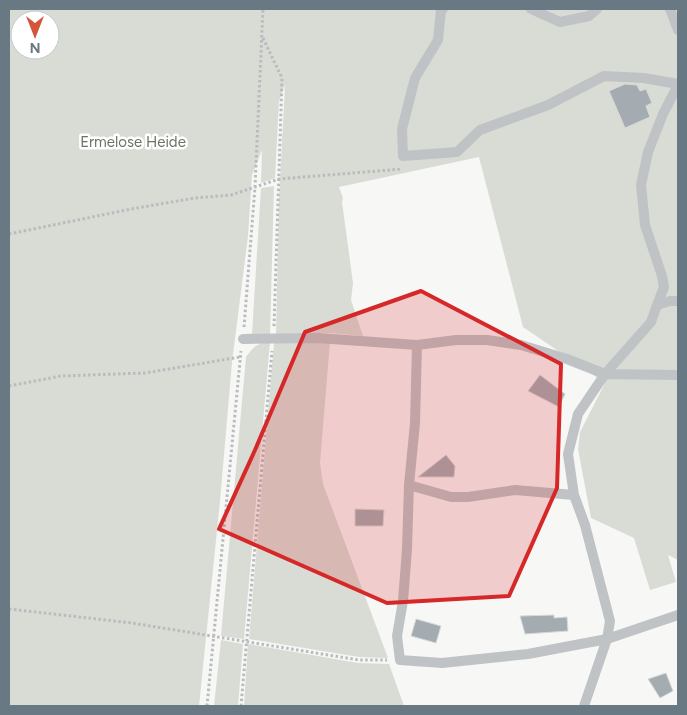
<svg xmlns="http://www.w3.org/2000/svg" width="687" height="715" viewBox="0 0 687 715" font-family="Figtree,sans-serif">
<rect width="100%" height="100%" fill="#f7f7f5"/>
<path fill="#d8dcd5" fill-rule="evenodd" d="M 9,9 L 678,9 L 678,560 L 668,555 L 676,582 L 650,590 L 634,538 L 591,518 L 578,449 L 580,432 L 605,383 L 523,327 L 479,157 L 339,187 L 343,198 L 342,202 L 353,283 L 351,300 L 363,336 L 330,333 L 276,335 L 279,200 L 285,85 L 279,101 L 275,178 L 261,183 L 262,150 L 252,175 L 248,236 L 232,362 L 220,501 L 199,706 L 9,706 ZM 20,20 L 50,20 L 50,50 L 20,50 Z
M 274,186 L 270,335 L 252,334 L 261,188 Z
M 270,342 L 244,639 L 221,636 L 246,357 C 253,347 257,343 270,342 Z
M 330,342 L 320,463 L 323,484 L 388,658 L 359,657 L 249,639 L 274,343 Z
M 221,640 L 243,644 L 238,706 L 214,706 Z
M 248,644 L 358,663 L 389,664 L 404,706 L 244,706 Z"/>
<path fill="#a4acb1" stroke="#d9d9d7" d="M 625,84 L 637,85 L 640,91 L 646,89 L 652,103 L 646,106 L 650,117 L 625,128 L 609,91 Z
M 540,375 L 565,394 L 559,407 L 528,391 Z
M 446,455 L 455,466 L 454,477 L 418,477 Z
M 355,509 L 384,510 L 383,526 L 355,526 Z
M 554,615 L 554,618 L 567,617 L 568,631 L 525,634 L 520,616 Z
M 416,619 L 441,626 L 436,643 L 411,636 Z
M 666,673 L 673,691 L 660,698 L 648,679 Z"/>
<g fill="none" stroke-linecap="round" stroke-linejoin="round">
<path stroke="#b9bcbe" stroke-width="3" stroke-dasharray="2.5 2.5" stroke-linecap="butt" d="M 263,38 L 282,78 L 274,327
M 9,234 L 131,209 L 195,198 L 231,195 L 279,179 L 402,169
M 244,327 L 255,187 L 263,9
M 9,386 L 61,376 L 145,373 L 240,357
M 9,609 L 132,623 L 359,660 L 387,660
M 207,706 L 241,351
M 241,706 L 272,351"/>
<path stroke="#bfc3c6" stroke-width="10" d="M 443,9 L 441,10 L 438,40 L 415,78 L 402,129 L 403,156 L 457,152 L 480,130 L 548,105 L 604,76 L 644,78 L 678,84
M 531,9 L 560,22 L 589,16 L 597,9
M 670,9 L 678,30
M 657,305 L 664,287 L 662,276 L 645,225 L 641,185 L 648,152 L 663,114 L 678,85
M 243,339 L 318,338 L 417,345 L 456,340 L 487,340 L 521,345 L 567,359 L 605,374 L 678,375
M 417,345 L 415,423 L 409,485 L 407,549 L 403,601 L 397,636 L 400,660 L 442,663 L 528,654 L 607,639 L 678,615
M 409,485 L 451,497 L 468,497 L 515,490 L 574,495
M 584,706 L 607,639 L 610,621 L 585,525 L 574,495 L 568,454 L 578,414 L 605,374 L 651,322 L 657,305 L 670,301 L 678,301"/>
</g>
<path fill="#d62828" fill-opacity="0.2" stroke="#d62828" stroke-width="4" stroke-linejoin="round" d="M 421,291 L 561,364 L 557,488 L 509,596 L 387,603 L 219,529 L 255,450 L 305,332 Z"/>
<g text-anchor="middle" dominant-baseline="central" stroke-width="5" stroke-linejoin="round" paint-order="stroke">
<g font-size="15" fill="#677664" stroke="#fff">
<text x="133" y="142">Ermelose Heide</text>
</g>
</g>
<rect width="687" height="715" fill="none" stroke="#697983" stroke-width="20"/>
<g transform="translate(35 35) rotate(180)"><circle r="24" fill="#ffffff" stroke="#c3c9cd"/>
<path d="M0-4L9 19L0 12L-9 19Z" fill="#d3563a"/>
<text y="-8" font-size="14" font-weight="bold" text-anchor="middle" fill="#697983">N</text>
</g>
</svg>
